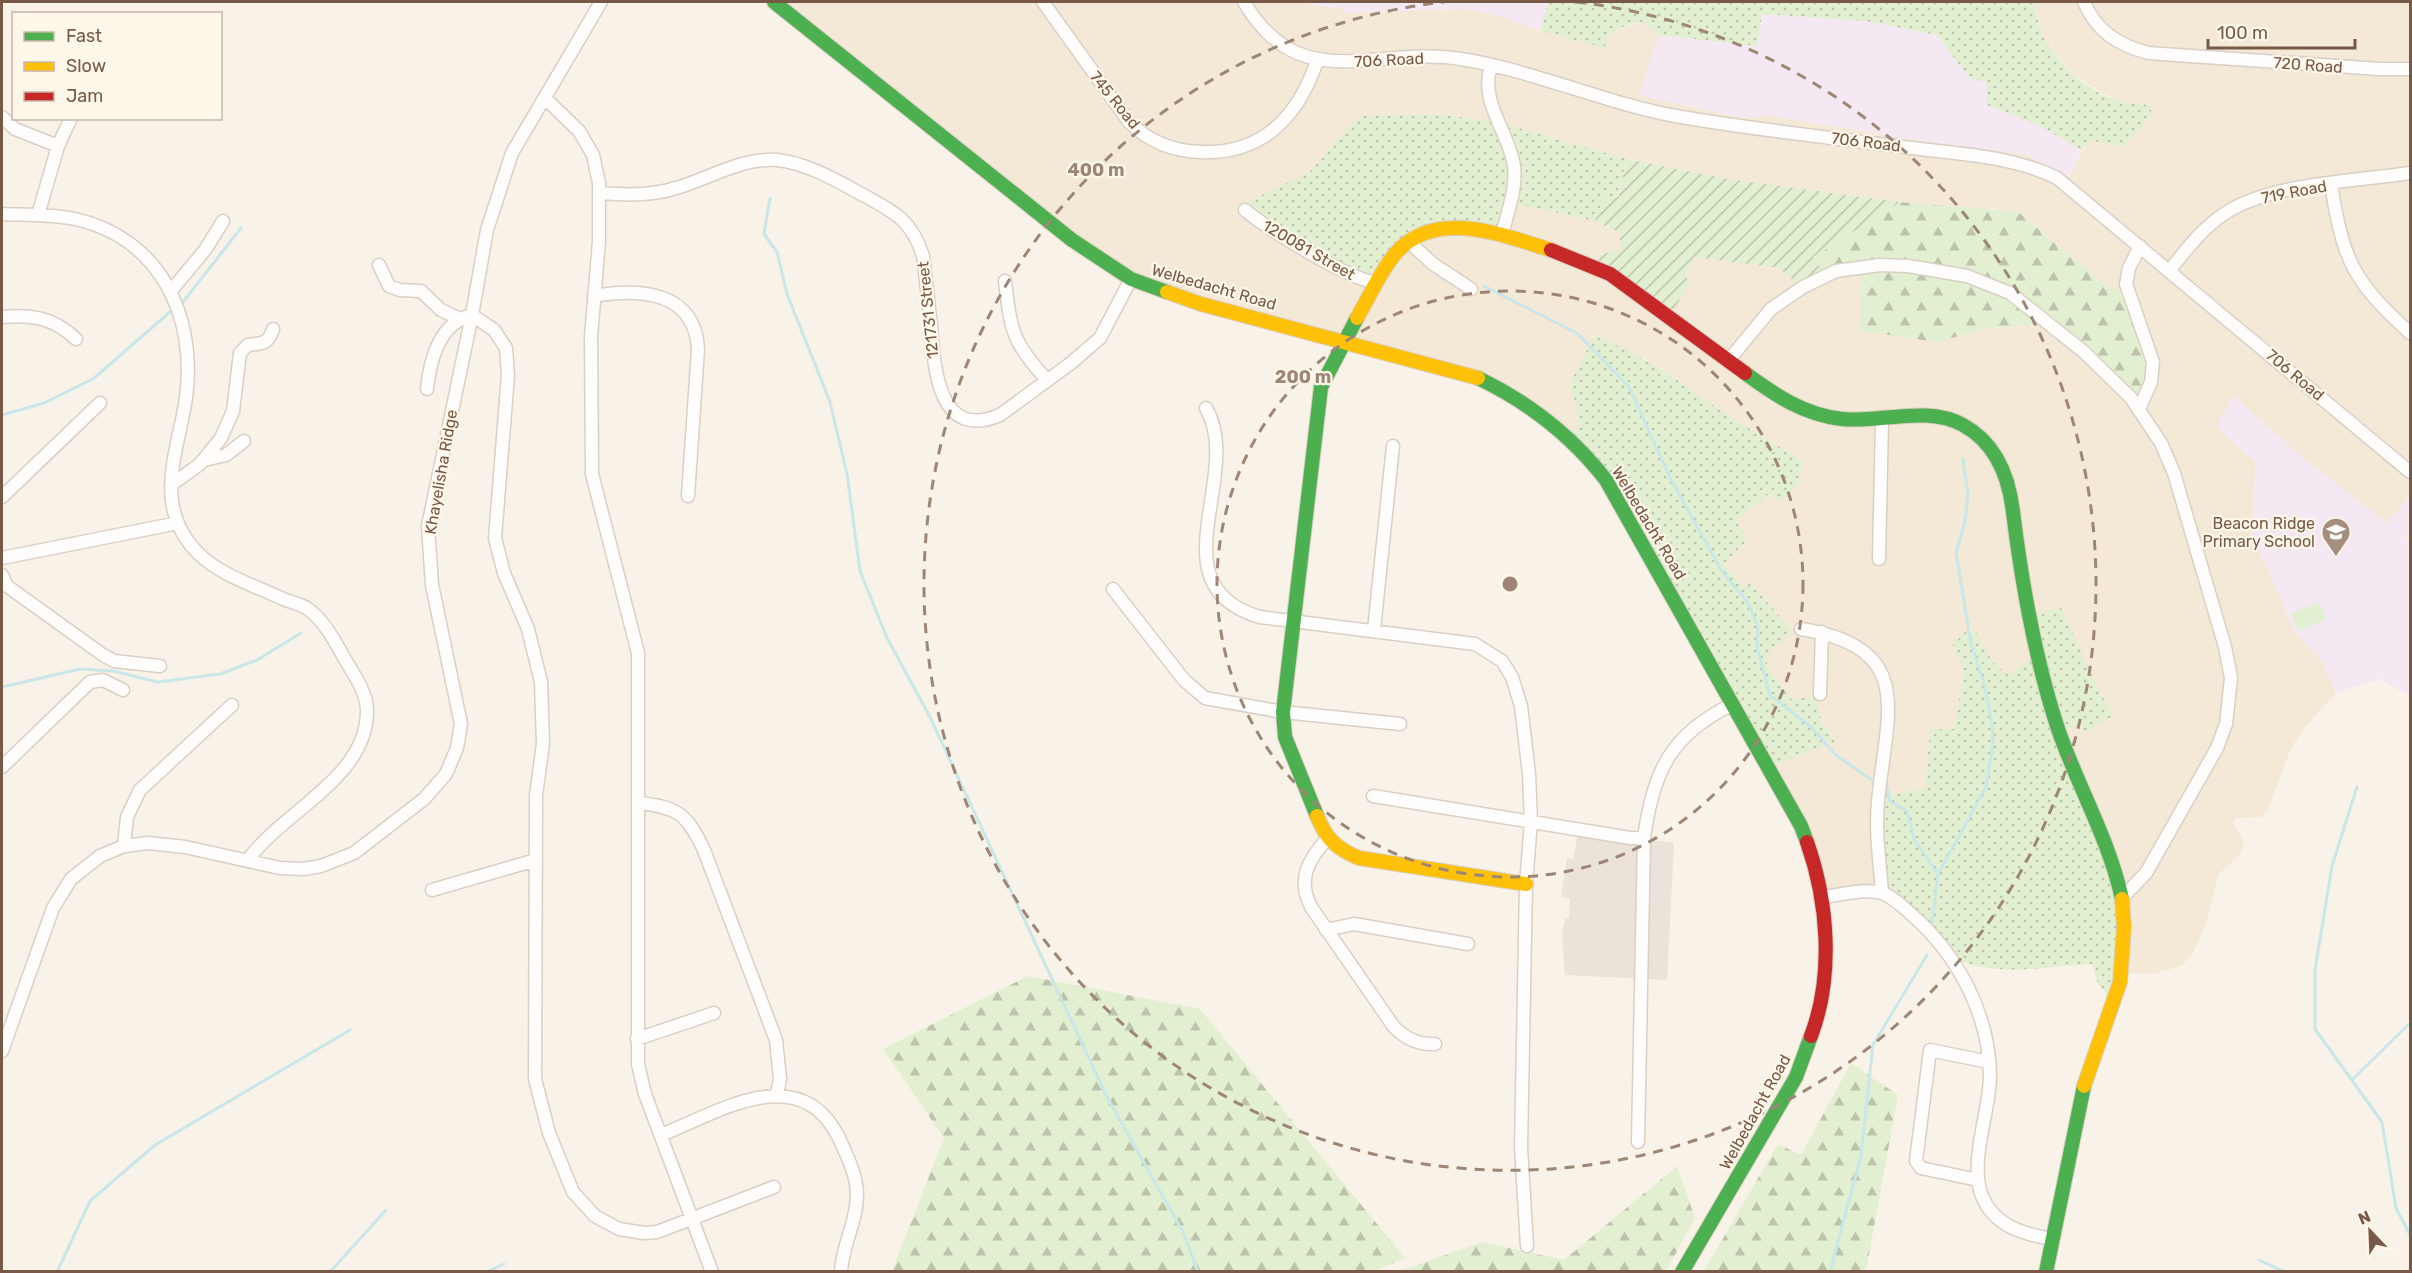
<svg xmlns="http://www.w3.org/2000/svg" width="2412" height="1273" viewBox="0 0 2412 1273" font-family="Rubik,sans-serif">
<defs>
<pattern id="grass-dots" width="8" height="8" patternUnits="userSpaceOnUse" patternTransform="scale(1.5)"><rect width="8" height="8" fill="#e3efd1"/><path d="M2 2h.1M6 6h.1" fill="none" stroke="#bdc4ab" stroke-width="1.8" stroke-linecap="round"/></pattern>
<pattern id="forest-firs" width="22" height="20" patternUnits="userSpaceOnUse" patternTransform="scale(1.5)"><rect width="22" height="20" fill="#e3efd1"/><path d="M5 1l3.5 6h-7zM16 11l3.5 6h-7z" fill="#bdc4ab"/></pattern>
<pattern id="garden-furrows" width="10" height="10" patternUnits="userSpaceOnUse" patternTransform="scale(1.5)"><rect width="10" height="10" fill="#e3efd1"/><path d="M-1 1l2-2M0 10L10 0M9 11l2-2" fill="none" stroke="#bdc4ab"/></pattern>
</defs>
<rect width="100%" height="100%" fill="#f8f2e8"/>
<path fill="#f4e8d7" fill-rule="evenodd" d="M 774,2 L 1308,2 L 1310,4 L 1344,9 L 1344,13 L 1464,9 L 1508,18 L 1540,31 L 1605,47 L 1610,34 L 1622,28 L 1645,22 L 1659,35 L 1639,95 L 1728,115 L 1750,118 L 1768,115 L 1909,139 L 2027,155 L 2070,177 L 2088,140 L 2152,105 L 2119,101 L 2100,92 L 2072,73 L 2052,50 L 2041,31 L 2034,3 L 2021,2 L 2410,2 L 2410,495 L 2388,524 L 2303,458 L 2233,396 L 2217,427 L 2256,463 L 2251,531 L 2295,632 L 2323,662 L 2336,693 L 2304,728 L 2291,748 L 2268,809 L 2261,817 L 2237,818 L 2233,822 L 2244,842 L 2241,853 L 2218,875 L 2206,923 L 2193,953 L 2181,966 L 2152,974 L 2122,972 L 2061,734 L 2080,724 L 2114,715 L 2100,693 L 2036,653 L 2010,675 L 2003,672 L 1986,652 L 1976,632 L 1964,672 L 1954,730 L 1930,730 L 1925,789 L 1883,893 L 1823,897 L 1770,766 L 1835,741 L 1821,718 L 1817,697 L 1791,699 L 1767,667 L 1767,654 L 1793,630 L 1750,584 L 1744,588 L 1723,565 L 1735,520 L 1770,493 L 1779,502 L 1803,461 L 1733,419 L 1666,372 L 1641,357 L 1594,336 L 1569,385 L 1575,401 L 1579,425 L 1571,437 L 1516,394 L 1131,280 ZM 1438,114 L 1498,122 L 1627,159 L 1728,179 L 1900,202 L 1979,210 L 1993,208 L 2036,226 L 2098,279 L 2128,299 L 2050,323 L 1983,329 L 1953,338 L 1861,331 L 1862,267 L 1791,278 L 1779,268 L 1694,257 L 1685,277 L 1691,282 L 1601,254 L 1621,250 L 1619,232 L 1595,221 L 1511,202 L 1400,247 L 1246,203 Z"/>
<path fill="#ebe2d9" d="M 1579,830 L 1674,843 L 1667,980 L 1565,975 L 1562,934 L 1565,918 L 1569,918 L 1570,899 L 1561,897 L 1567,858 L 1573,859 Z"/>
<path fill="#f4e8f2" d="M 1308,2 L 1548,2 L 1540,31 L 1508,20 L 1508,18 L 1464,9 L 1344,13 L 1344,9 L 1309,4 Z
M 1762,14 L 1866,21 L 1937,35 L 1970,79 L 1987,82 L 1988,105 L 2036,124 L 2082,150 L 2070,177 L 2027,155 L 1909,139 L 1768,115 L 1750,118 L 1728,115 L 1638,95 L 1659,35 L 1757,46 Z
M 2233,395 L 2303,458 L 2387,523 L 2410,495 L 2410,533 L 2406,538 L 2410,543 L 2410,696 L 2379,679 L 2336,693 L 2323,662 L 2295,632 L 2251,531 L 2256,463 L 2217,427 Z"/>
<path fill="url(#grass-dots)" d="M 1548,2 L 2034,3 C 2036,12 2038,22 2041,31 C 2053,60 2088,93 2119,101 C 2130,104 2141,104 2152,105 L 2150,117 L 2123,147 L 2089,140 L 2082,150 L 2036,124 L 1987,105 L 1987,82 L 1970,79 L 1937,35 L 1866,21 L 1762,14 L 1757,46 L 1659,35 L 1645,22 C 1629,23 1607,30 1605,48 L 1540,31 Z
M 1438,114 L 1498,122 L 1627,159 L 1617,197 L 1603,200 L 1595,221 L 1511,203 L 1503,235 L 1435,227 L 1370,282 L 1246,210 L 1246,203 L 1309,173 L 1353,122 L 1361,116 Z
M 1594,336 C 1646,354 1687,388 1732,418 C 1755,433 1780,447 1803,461 L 1799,483 L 1780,502 L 1770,493 L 1736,520 L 1747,540 L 1723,565 L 1744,588 L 1750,583 L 1793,631 L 1767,654 L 1767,667 L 1791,699 L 1817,697 L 1821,719 L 1835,742 L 1770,766 L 1571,437 L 1579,425 L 1575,401 L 1569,385 Z
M 2061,608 L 2100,693 L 2114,715 L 2086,732 L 2080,724 L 2061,734 L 2113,854 L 2125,950 L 2108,995 L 2098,984 L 2092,964 C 2048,966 1997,978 1955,959 C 1940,953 1897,907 1883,893 L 1881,795 L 1925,789 L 1930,729 L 1954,729 L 1964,672 L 1953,645 L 1965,632 L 1976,632 C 1984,648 1993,667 2010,675 L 2036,653 L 2029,614 Z"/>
<path fill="url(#forest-firs)" d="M 1900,202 L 2018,212 L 2098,279 L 2128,299 L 2152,363 L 2140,395 L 2132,396 L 2049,323 L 1983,329 L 1938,342 L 1860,331 L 1862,267 L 1826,275 L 1812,258 Z
M 1028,976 L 1200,1009 L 1405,1258 L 1373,1272 L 892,1271 L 944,1138 L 883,1049 Z
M 1851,1063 L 1898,1095 L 1866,1271 L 1704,1271 L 1778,1144 L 1801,1155 Z
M 1677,1166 L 1695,1218 L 1666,1271 L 1400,1271 L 1482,1242 L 1564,1260 Z"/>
<path fill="url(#garden-furrows)" d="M 1627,159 L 1728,179 L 1900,202 L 1813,257 L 1826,275 L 1799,290 L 1791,278 L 1779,268 L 1694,257 L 1685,277 L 1691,282 L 1670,315 L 1595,266 L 1601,254 L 1621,250 L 1619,232 L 1595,221 L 1603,200 L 1618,197 Z"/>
<path fill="#e3efd1" d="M 2319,602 L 2326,619 L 2298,631 L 2291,614 Z"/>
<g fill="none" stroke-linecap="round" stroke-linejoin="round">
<path stroke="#c9e6e9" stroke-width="3" d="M 770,198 L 764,234 L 777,252 L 787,294 L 830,402 L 847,474 L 860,571 L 887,638 L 929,715 L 1107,1097 L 1184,1234 L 1198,1272
M 1484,286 L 1578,334 L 1629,387 L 1670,478 L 1723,573 L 1747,601 L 1758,626 L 1757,648 L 1770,695 L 1811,727 L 1836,755 L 1873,781
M 183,302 L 241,228
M 2,415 L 44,403 L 93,379 L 170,312
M 2,687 L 80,669 L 113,671 L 158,682 L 220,674 L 257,660 L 301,633
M 1886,784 L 1890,801 L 1907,811 L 1914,839 L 1938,874 L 1932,922
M 2357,787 L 2332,866 L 2315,970 L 2315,1029 L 2382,1122 L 2396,1208 L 2410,1235
M 1938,874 L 1986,787 L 1993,744 L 1992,723 L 1985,687 L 1971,644 L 1956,553 L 1965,522 L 1968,494 L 1963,459
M 2352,1080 L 2410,1023
M 2259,1260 L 2285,1272
M 57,1272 L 90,1201 L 155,1145 L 350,1030
M 330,1272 L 386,1210
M 486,1272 L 504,1264
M 1830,1272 L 1861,1156 L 1873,1045 L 1927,955"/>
<g stroke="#d9cfc6" stroke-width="15">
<path id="street" d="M 1043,2 L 1129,122 C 1148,141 1172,151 1200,152 C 1262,155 1298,117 1317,61
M 1244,2 C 1300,98 1377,45 1461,59 C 1536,71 1606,104 1681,117 C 1757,130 1834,138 1911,148 C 1959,154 2013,156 2057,178 L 2410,472
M 2084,2 C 2096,31 2118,45 2148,53 L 2379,69 L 2410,69
M 1491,66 C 1479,102 1509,132 1514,166 C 1517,189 1507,213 1502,235
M 545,98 L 579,131 L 593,155 L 599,183 L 599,241 L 591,337 L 592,474 L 638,653 L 638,1064 L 645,1094 L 712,1272
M 2,117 L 15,129 L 58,146
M 2331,184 C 2343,261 2353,281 2410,333
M 599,193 C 625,195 651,196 676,188 C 708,179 743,157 777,160 C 808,163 839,182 865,196 C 896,213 912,221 923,256 C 926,279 928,302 931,325 C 934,365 937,442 1000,415 L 1071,363 L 1100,338 L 1131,279
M 1245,210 C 1264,227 1354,283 1377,282
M 2,214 C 25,215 51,214 75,219 C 160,238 197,316 186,398 C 178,452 151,507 199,554 C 220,575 256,586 283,599 C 291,602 301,604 308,609 C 325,621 336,644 346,661 C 355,676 367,693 367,711 C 367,778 284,810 248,860
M 38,215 L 58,146 L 71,118
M 1408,241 L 1433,264 L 1471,289
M 379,265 L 389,286 L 400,290 L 421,291 L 441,310 L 460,319
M 2169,271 C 2186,250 2203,227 2227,212 C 2273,183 2356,181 2410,173
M 1005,281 C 1011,331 1012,342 1047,380
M 170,292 L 205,250 L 223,221
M 594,296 C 639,288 695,291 698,349 L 688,496
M 2,317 C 32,314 54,318 76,339
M 1729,360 L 1771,309 L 1803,287 L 1836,271 L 1880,265 L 1908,266 L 1967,276 L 2010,293 L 2084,352 L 2131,398 L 2161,443 L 2174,473 L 2225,647 L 2231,678 L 2226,724 L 2217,748 L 2146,873 L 2122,898
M 427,389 C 430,360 439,323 472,315 L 494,330 L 506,348 L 508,375 L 495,538 L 504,573 L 528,629 L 541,682 L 543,744 L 536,795 L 535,1079 L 549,1133 L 573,1192 L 595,1216 L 619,1229 L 644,1233 L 657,1232 L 774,1187
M 1206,408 C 1245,475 1153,586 1260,617 L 1475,644 L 1502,661 L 1512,677 L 1521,706 L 1529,774 L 1531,821 L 1526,884 L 1521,1147 L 1527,1246
M 2139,409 L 2151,382 L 2153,362 L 2126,284 L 2129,268 L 2140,246
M 204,460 L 226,455 L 244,441
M 171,485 L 200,464 L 221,438 L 233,411 L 240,353 L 248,345 C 262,343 268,345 273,329
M 2,497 L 100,403
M 2,558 L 178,523
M 1879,559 L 1882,419
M 2,575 L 7,586 L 103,655 L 114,661 L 160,666
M 1113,589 L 1184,680 L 1205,698 L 1283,712 L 1400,724
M 1801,629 C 1918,648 1886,713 1878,802 C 1875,833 1880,863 1882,893
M 1374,630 L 1393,446
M 1820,694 L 1822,632
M 2,767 L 90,682 L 103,680 L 123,690
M 1373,796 L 1630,838 L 1644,838
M 639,803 C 679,807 687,815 704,850 L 776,1040 L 780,1079 L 777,1094
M 1327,839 C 1308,860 1297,880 1311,907 L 1394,1027 C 1405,1038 1419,1045 1435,1044
M 124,846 L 127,817 L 140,790 L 232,705
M 432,890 L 536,860
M 1823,897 C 1841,895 1863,888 1882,893 C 1893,897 1902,906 1911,914 C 1958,955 1990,1015 1990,1078 C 1989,1114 1969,1162 1982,1196 C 1994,1226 2023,1234 2052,1239
M 1326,930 L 1354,924 L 1468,944
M 637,1039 L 714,1013
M 2,1051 L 53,908 L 71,879 L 100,856 L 124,846 L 148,843 L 185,847 L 280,868 L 303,869 L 321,866 L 354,853 L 424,799 L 446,774 L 457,748 L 461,724 L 432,585 L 428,526 L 472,315 L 487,230 L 512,153 L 601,2
M 661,1135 C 719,1112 800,1059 839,1138 C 847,1156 857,1175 857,1195 C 857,1222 842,1245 841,1272
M 1638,1142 L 1644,838 C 1653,771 1671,734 1733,704
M 1978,1180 L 1921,1168 L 1916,1161 L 1930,1050 L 1989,1062"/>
</g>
<g stroke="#d9cec4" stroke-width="16">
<path id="fast" d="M 774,2 L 1072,240 L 1131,279 L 1167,292
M 1745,373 C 1775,395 1804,415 1842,419 C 1881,423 1927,405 1963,425 C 1996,443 2009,477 2013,512 C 2022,585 2035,659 2058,729 C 2078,787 2109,839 2122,899
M 1478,378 C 1530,403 1571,435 1606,480 L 1801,826 L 1807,842
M 1317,816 L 1285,737 L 1283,712 L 1321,387 L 1357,318
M 1682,1272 L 1796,1077 L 1811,1036
M 2046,1272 L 2084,1086"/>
</g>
<g stroke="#d9cec4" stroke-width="16">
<path id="slow" d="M 1167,292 L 1201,304 L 1478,378
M 1357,318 C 1369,297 1380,272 1395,254 C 1435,207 1502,235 1551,250
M 1317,816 C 1326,839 1337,849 1359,858 L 1526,884
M 2084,1086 L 2120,982 L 2124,927 L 2122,899"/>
</g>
<g stroke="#d9cec4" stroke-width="16">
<path id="jam" d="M 1551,250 L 1610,274 L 1745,373
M 1807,842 C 1828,902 1834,975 1811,1036"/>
</g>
<use href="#street" stroke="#fefdfc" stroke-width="12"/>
<use href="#fast" stroke="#4caf50" stroke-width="14"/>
<use href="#slow" stroke="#ffc107" stroke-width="14"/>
<use href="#jam" stroke="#c62828" stroke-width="14"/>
</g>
<g fill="none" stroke="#9e8676" stroke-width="3" stroke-dasharray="10 8">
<circle cx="1510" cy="584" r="293"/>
<path d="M1576 2A586 586 0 1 1 1444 2"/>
</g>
<defs>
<g id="school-pin" transform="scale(1.5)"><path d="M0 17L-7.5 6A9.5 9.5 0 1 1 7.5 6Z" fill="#a58e7f" stroke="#fff7ea"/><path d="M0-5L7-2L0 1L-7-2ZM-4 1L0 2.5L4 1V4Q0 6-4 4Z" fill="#fff"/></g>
</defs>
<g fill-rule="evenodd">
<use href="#school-pin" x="2336" y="532"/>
</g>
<g text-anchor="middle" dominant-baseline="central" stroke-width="4.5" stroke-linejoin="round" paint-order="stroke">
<g font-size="16" fill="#785846" stroke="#fff7ea">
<text transform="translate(1389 60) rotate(-3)">706 Road</text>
<text transform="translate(2308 65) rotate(4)">720 Road</text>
<text transform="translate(1115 100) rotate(51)">745 Road</text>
<text transform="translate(1866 142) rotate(7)">706 Road</text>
<text transform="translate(2294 192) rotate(-11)">719 Road</text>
<text transform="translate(1309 250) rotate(30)">120081 Street</text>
<text transform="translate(1214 287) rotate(16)">Welbedacht Road</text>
<text transform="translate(928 310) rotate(-96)">121731 Street</text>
<text transform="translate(2295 375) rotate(40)">706 Road</text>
<text transform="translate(441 472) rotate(-80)">Khayelisha Ridge</text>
<text transform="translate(1649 523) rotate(59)">Welbedacht Road</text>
<text transform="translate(1755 1112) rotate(-61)">Welbedacht Road</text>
</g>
<g font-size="16" fill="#785846" stroke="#fff7ea" text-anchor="end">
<text x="2315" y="523">Beacon Ridge<tspan x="2315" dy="18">Primary School</tspan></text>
</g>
</g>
<circle cx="1510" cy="584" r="9" fill="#9e8676" stroke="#fff7ea" stroke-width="3"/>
<g font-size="18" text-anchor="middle" font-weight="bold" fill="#9e8676" stroke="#fff7ea" stroke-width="4.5" stroke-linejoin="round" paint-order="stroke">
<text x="1096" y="176">400 m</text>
<text x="1303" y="383">200 m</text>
</g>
<rect width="2412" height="1273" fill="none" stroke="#785846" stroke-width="6"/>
<rect x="12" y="12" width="210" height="108" fill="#fff7ea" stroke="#c9b7a8" stroke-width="1.5"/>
<rect x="24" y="32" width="30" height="9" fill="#4caf50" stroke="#c9b7a8" stroke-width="1.5"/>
<text x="66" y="42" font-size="18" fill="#785846">Fast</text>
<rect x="24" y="62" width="30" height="9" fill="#ffc107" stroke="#c9b7a8" stroke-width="1.5"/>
<text x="66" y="72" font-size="18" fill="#785846">Slow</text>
<rect x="24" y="92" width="30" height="9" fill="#c62828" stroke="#c9b7a8" stroke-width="1.5"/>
<text x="66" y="102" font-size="18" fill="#785846">Jam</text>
<g transform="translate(2370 1231) rotate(337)" stroke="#fff7ea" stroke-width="4.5" paint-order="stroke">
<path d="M0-4.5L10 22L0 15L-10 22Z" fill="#785846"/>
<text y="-9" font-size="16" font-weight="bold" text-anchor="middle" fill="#785846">N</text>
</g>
<path d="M2208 39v9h147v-9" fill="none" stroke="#785846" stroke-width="3"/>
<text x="2217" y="39" font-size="18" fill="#785846" stroke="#fff7ea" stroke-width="4.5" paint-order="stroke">100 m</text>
</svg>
